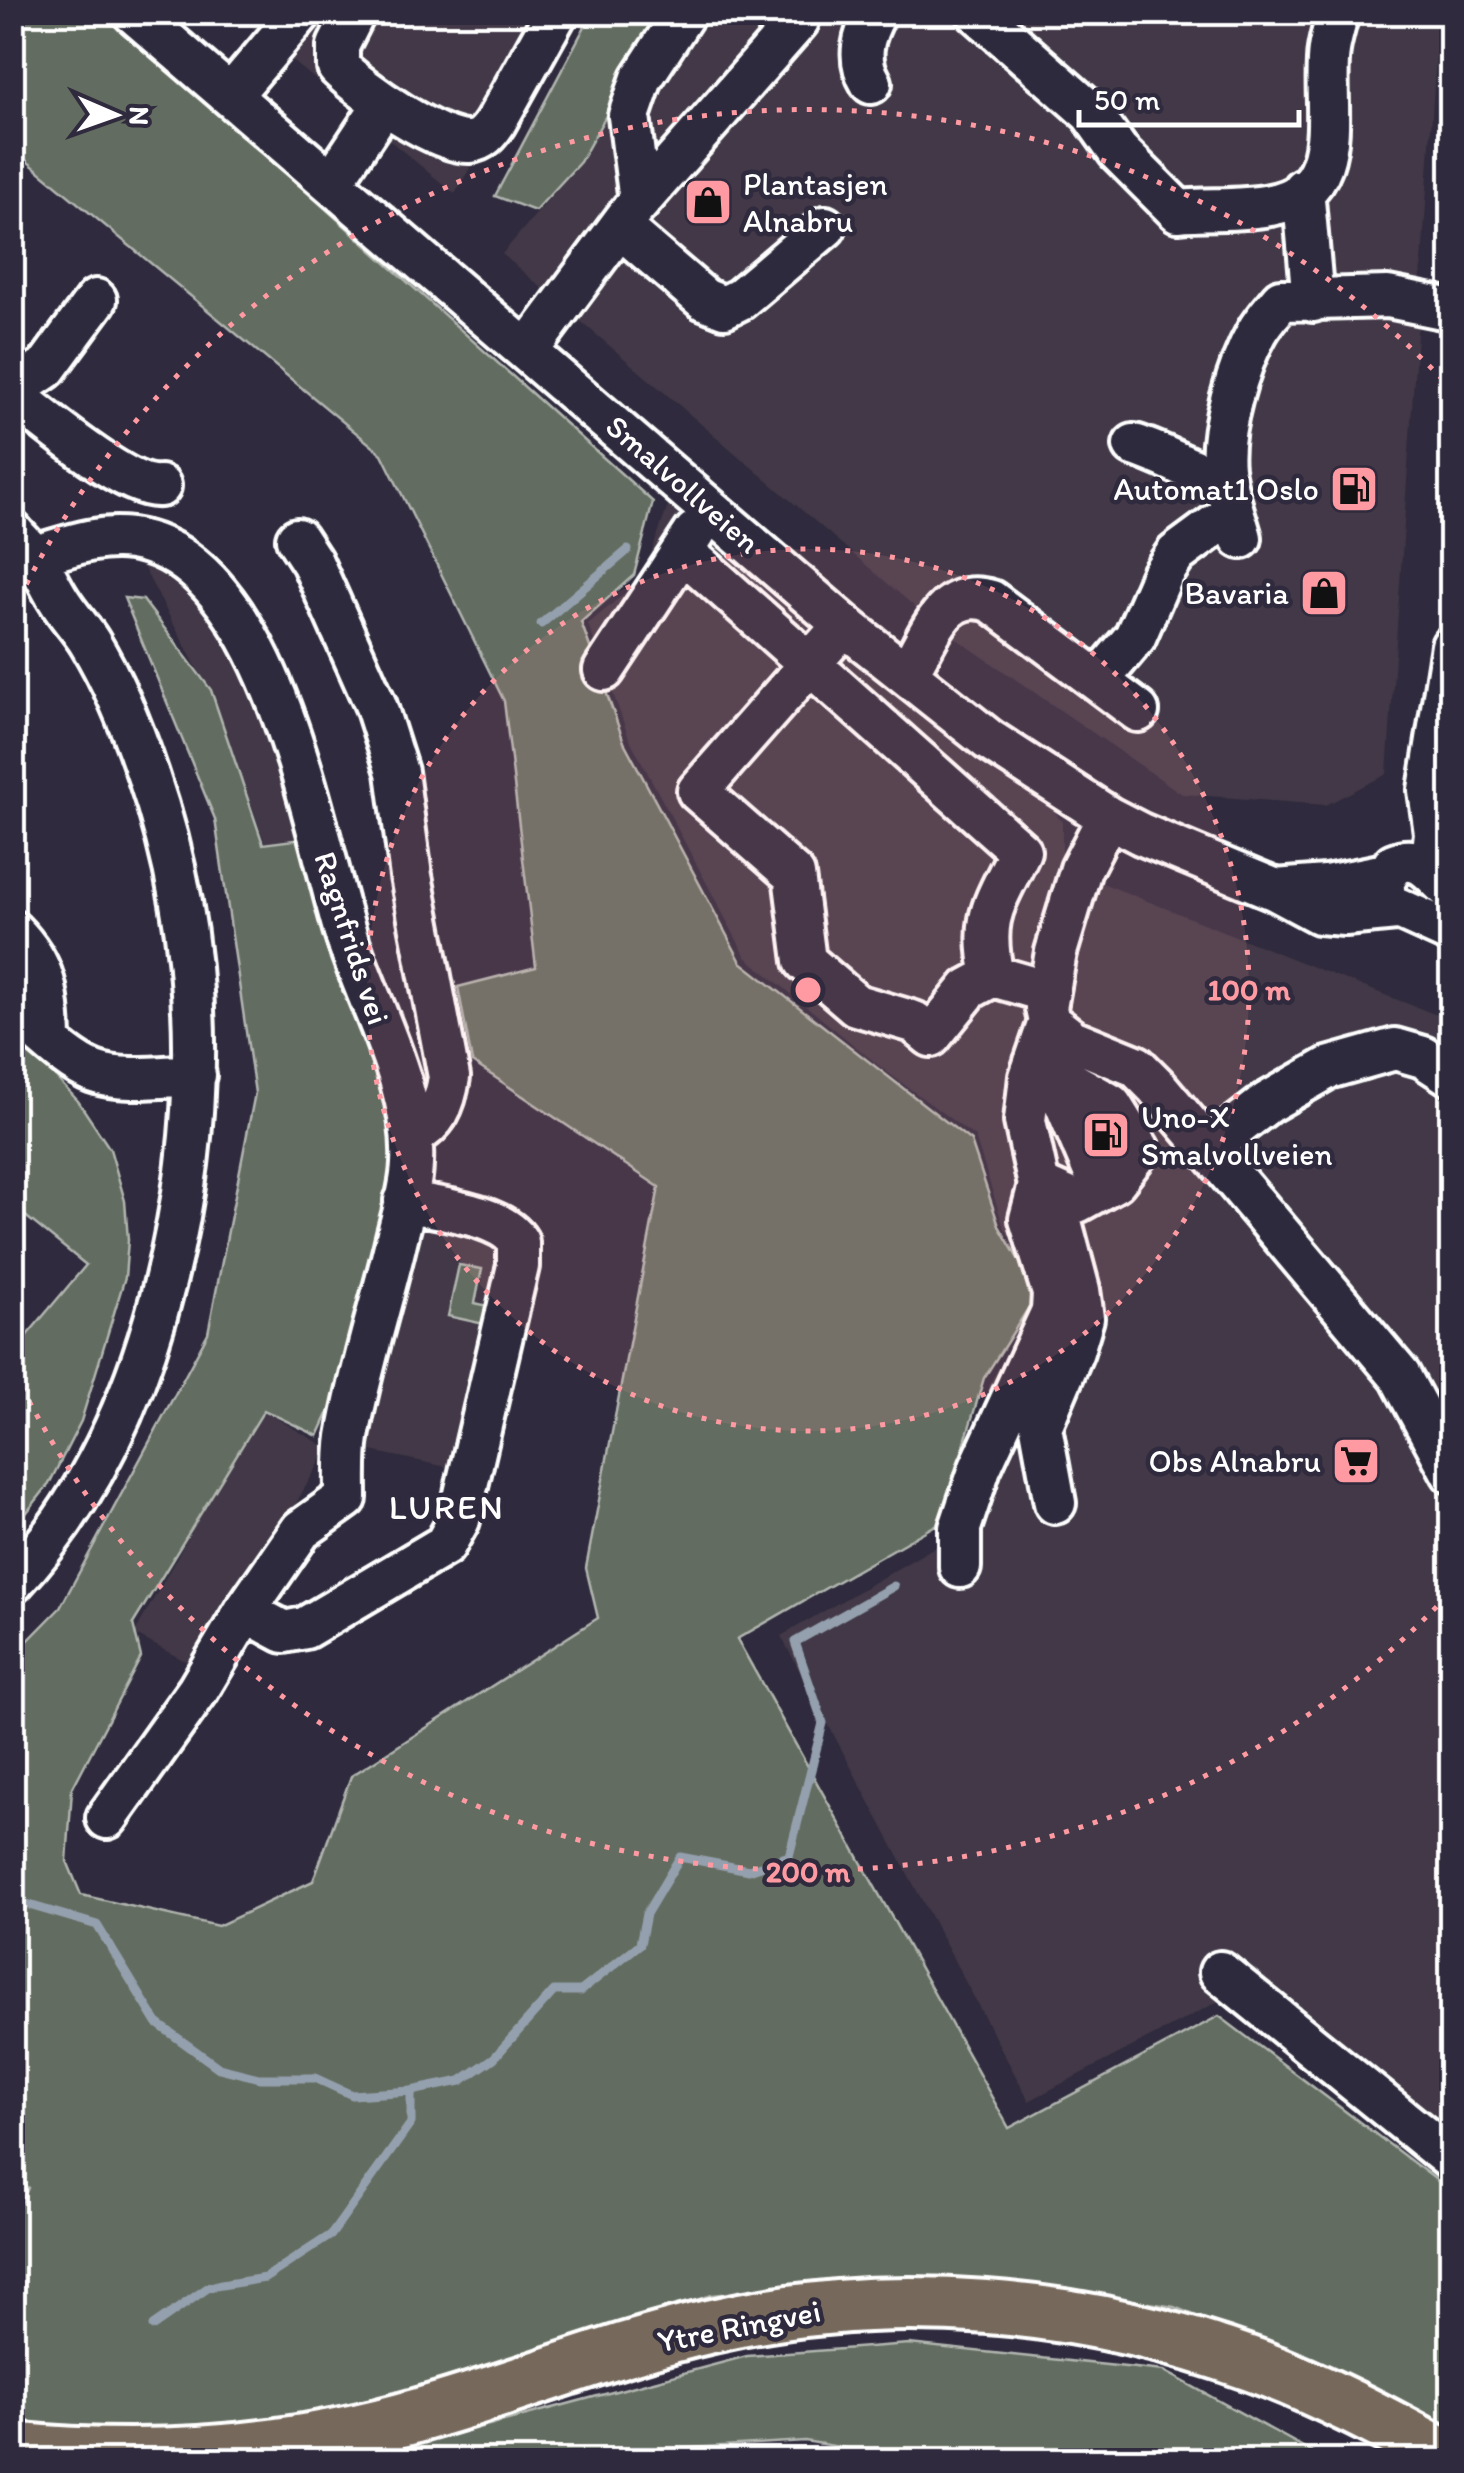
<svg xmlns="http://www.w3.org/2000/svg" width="1464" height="2473" viewBox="0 0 1464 2473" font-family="Itim,sans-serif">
<rect width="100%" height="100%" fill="#2f2a3d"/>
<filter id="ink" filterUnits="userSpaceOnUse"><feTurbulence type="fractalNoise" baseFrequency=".01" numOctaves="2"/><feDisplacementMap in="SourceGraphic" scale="20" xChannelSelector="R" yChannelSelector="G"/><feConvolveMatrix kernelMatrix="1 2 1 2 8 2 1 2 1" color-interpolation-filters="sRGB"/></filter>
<g filter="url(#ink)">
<path fill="#423947" d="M 234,13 L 560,13 L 455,194 Z
M 663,13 L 1439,13 L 1387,774 L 1326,805 L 1182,794 L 935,624 L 502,254 L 580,162 Z
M 670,500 L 1048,802 L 1062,822 L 1062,867 L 1341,978 L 1437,1015 L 1451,1017 L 1451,2178 L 1221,2000 L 1029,2101 L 781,1636 L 952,1537 L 991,1381 L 1043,1295 L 1003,1225 L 975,1137 L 883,1069 L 746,957 L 629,738 L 588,624 L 642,579 Z
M 141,563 L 197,590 L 252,671 L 319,852 L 274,869 L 216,704 Z
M 423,1218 L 510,1246 L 456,1469 L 362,1449 Z
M 260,1409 L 328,1448 L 200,1669 L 134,1634 Z"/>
<path fill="#636c61" stroke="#b1b6b0" stroke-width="2.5" d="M 13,13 L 107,13 L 653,502 L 634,575 L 581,622 L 624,742 L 741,962 L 971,1141 L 999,1226 L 1038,1293 L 984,1378 L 941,1522 L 737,1639 L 1009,2128 L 1219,2016 L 1451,2191 L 1451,2428 L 1344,2375 L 1174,2307 L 1039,2285 L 862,2279 L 712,2295 L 333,2413 L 151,2437 L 13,2421 L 13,2221 L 28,2188 L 12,2177 L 13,1656 L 60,1608 L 208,1333 L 255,1093 L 215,819 L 124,598 L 143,600 L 211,690 L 263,844 L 301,839 L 393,1111 L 396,1176 L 360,1344 L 318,1436 L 264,1410 L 133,1624 L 141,1657 L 72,1789 L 67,1861 L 81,1895 L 218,1926 L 313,1881 L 351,1776 L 598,1618 L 586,1568 L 659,1187 L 472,1062 L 458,987 L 536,967 L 504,701 L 382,454 L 22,157 L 13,163 Z
M 592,13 L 663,13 L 580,162 L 535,211 L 495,196 Z
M 13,1040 L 41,1062 L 78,1101 L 110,1149 L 125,1201 L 128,1240 L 125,1277 L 81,1421 L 49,1484 L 13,1530 L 13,1352 L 86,1265 L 13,1206 Z
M 459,1265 L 482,1269 L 475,1303 L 487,1306 L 484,1324 L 448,1316 Z
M 909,2344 L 1164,2371 L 1327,2460 L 914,2460 L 805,2441 L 658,2450 L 653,2460 L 358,2460 L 747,2356 Z"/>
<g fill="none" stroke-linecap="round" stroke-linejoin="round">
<path stroke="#94a0ae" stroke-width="9" d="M 541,624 L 628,550
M 12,1900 L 97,1925 L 157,2023 L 219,2068 L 259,2078 L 315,2078 L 352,2095 L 411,2091
M 153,2326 L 209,2287 L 265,2278 L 331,2235 L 411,2123 L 411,2091 L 461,2081 L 494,2058 L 554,1991 L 581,1991 L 640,1944 L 646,1914 L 680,1857 L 749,1870 L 789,1856 L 823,1723 L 795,1642 L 894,1586"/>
<g stroke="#fff" stroke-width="48">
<path id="minor" d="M 133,12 L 844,625 L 989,740 L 1108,817 L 1141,834 L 1276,890 L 1319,913 L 1345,915 L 1396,910
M 355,12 L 338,46 L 338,67 C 361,90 438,144 470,142 C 482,141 489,132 495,123 L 557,12
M 977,12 L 1091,113 L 1118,151 L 1178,211 C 1208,208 1240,211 1270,205 C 1351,191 1321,104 1329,50 C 1331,37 1335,25 1338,12
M 871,83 C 856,58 863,36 876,12
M 231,95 L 301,12
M 332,182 L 383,105
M 1303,189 L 1313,301
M 640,201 L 629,116 L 642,78 L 685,12
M 620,227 L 704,299 L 724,307 L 740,299 L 825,227
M 528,350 L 632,210 L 798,21 L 794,12
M 12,391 L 46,368 L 96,300
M 12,394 C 41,417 127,490 160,486
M 1134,445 C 1166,455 1193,472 1225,483
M 12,532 C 20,542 30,550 37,561 C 45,573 51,588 59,600 C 68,615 81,628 90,643 C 115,684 133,730 148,775 C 205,941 207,1112 165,1282 C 138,1392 91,1499 12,1583
M 1241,538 C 1235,516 1226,493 1223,469 C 1219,430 1238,366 1257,332 C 1263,321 1273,310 1281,300 L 1388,297 L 1452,310
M 297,539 L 312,562 L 376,706 L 397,772 L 411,876 L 449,1077 C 445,1104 437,1123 412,1136
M 684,552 L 1020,851 C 995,904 980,916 993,976
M 35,556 C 66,547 98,534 131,539 C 270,558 312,824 345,932 C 369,1008 416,1083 412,1164 C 411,1191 401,1219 395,1246 C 380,1309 359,1373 348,1437 C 345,1457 346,1478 346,1498 L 301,1530 L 245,1611 L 198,1690 L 107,1818
M 844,625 L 698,791 L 794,875 L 805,961 L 856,1005 L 914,1022 L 931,1036 L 969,989 L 993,976 L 1048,992
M 604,670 L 695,532
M 907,674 C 930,638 941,586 991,601 L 1138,711
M 1098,681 L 1135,637 L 1162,575 L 1176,554 L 1233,512
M 1108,817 L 1081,869 L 1056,952 L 1046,1008 L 1049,1022 L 1072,1040 L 1136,1066 L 1156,1086 L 1400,1376 L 1452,1473
M 1431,870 L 1435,833 L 1429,790 L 1452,646
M 1276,890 L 1326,886 L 1385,874
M 1452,891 C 1432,876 1422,852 1394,864 L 1383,882 L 1385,898 L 1390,905 L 1452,933
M 12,931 C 46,965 49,994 50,1040
M 12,1010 C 35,1028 67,1062 94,1072 C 124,1083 164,1076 195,1075
M 1049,1022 L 1030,1077 L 1025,1121 L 1039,1185 L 1061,1222 L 1079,1290 L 1083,1318 L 1073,1351 L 1041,1427 L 1055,1503
M 1035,1062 L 1111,1105 L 1139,1150 L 1115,1181 L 1077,1202 L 1039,1185
M 1051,1070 L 1101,1188
M 1207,1149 L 1267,1103 L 1328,1068 L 1395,1049 L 1423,1057 L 1452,1076
M 960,1567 L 960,1528 L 980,1468 L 1052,1311 L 1053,1293 L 1030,1219 L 1039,1185
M 245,1611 L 284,1632 L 305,1628 L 445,1545 L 459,1520 L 518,1266 L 518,1242 C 502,1214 436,1208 405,1201
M 1220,1972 L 1452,2160"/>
</g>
<g stroke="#fff" stroke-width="60">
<path id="major" d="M 12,2449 C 151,2463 289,2453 423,2414 C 520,2387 614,2348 712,2326 C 890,2285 1084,2303 1254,2365 C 1323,2390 1388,2425 1452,2460"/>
</g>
<use href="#minor" stroke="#2f2a3d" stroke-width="40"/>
<use href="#major" stroke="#76695c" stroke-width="52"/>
</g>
</g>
<circle cx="808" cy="990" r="441" fill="#ff9aa2" fill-opacity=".12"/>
<g fill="none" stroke="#ff9aa2" stroke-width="5" stroke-dasharray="5 10">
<circle cx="808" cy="990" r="441"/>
<path d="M1447 1596A881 881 0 0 1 13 1369M13 611A881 881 0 0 1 1447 384"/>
</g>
<defs>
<g id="shop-square" transform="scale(2.5)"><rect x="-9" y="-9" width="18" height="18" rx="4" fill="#ff9aa2" stroke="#2f2a3d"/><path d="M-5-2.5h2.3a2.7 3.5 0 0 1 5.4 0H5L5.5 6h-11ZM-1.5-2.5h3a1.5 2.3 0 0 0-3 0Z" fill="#111"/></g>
<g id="fuel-square" transform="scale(2.5)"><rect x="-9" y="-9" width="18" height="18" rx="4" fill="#ff9aa2" stroke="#2f2a3d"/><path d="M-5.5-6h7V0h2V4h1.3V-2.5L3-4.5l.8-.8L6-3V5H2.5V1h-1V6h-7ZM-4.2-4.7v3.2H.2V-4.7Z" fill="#111"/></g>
<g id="supermarket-square" transform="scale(2.5)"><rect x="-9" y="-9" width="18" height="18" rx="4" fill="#ff9aa2" stroke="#2f2a3d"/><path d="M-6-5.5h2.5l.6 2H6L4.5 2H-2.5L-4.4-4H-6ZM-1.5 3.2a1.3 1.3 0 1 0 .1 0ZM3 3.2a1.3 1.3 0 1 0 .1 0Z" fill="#111"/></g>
</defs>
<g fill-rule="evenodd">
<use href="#shop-square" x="708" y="202"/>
<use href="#fuel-square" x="1354" y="489"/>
<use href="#shop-square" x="1324" y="593"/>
<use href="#fuel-square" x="1106" y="1135"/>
<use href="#supermarket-square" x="1356" y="1461"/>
</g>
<g text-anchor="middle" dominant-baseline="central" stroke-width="9" stroke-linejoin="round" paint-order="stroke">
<g font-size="32" fill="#fff" stroke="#2f2a3d" text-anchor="end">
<text x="743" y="184" text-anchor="start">Plantasjen<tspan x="743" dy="37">Alnabru</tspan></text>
<text x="1319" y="489">Automat1 Oslo</text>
<text x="1289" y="593">Bavaria</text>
<text x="1141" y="1117" text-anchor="start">Uno-X<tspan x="1141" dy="37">Smalvollveien</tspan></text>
<text x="1321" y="1461">Obs Alnabru</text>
</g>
<g font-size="32" fill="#fff" stroke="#2f2a3d">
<text transform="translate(683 484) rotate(41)">Smalvollveien</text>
<text transform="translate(352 938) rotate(72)">Ragnfrids vei</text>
<text transform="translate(739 2326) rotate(-11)">Ytre Ringvei</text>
</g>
<g font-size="35" letter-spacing="2.5" fill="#fff" stroke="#2f2a3d">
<text x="447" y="1507">LUREN</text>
</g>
</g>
<circle cx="808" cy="990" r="15" fill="#ff9aa2" stroke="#2f2a3d" stroke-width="5"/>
<g font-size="30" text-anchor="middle" font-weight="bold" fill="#ff9aa2" stroke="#2f2a3d" stroke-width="9" stroke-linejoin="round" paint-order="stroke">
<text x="1249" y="1000">100 m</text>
<text x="808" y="1882">200 m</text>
</g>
<rect width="1464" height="2473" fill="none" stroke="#2f2a3d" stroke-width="50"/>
<rect x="25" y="25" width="1414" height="2423" fill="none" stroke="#fff" stroke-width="4" filter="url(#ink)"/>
<g transform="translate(115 115) rotate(92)" stroke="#2f2a3d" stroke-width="8" paint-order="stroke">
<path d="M0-8L18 38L0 25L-18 38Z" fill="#ffffff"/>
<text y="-15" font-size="28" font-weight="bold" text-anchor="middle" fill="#ffffff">N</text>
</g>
<path d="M1079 110v15h220v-15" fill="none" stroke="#ffffff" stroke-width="5"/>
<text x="1094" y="110" font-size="30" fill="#ffffff" stroke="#2f2a3d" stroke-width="8" paint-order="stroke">50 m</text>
</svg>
